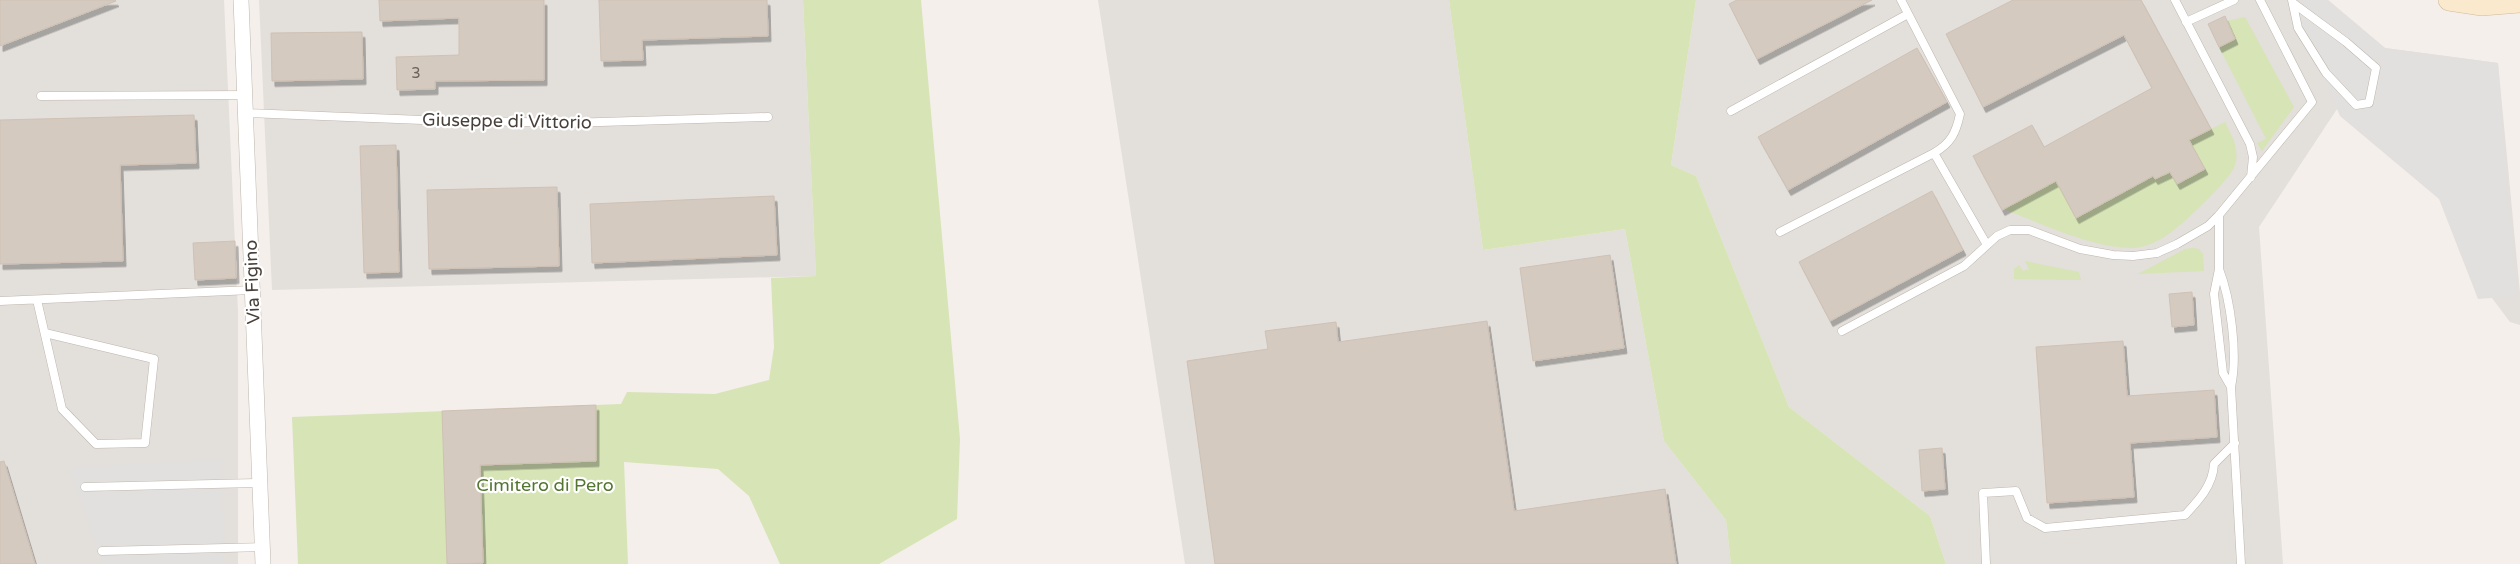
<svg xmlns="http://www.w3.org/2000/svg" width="2520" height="564" viewBox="0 0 2520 564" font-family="'Varela Round',sans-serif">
<defs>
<filter id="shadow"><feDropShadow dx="3" dy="5.5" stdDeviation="0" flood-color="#0004"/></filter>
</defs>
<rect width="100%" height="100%" fill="#f4efea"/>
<path fill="#e3dfdb" d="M 0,0 L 224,0 L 238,312 L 238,564 L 0,564 Z
M 259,0 L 803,0 L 816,276 L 272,290 Z
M 1098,0 L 1449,0 L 1483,250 L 1625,229 L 1664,441 L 1726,520 L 1731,564 L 1185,564 Z
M 1696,0 L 2328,0 L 2385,48 L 2498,63 L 2520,293 L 2520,325 L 2510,322 L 2492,298 L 2452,196 L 2387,135 L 2337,109 L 2259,227 L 2283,564 L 1946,564 L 1930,516 L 1789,407 L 1696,176 L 1671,165 Z"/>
<path fill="#d6e4b6" d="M 803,0 L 921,0 L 960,439 L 957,519 L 879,564 L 780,564 L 749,496 L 718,469 L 624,462 L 628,564 L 298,564 L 292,417 L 621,404 L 627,392 L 715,394 L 769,380 L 774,347 L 771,278 L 816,276 Z
M 1449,0 L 1696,0 L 1671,165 L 1696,176 L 1789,407 L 1930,516 L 1946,564 L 1731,564 L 1726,520 L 1664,441 L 1625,229 L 1483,250 Z
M 2245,17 L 2294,107 L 2262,151 L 2257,143 L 2266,139 L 2219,47 L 2235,39 L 2227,21 Z
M 2225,122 C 2232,136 2240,149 2235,165 C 2232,178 2185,222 2173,231 C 2161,240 2146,248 2131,248 C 2092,248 2040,223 2003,209 L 2056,181 L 2076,218 L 2132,187 L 2139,151 L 2155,179 L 2170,172 L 2177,184 L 2204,169 L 2189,140 Z
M 2193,248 L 2199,249 L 2203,254 L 2204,271 L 2138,274 L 2185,249 Z
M 2025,261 L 2079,272 L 2081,280 L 2014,279 L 2014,269 L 2019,265 L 2023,271 L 2029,269 Z"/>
<path fill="#e2e0de" d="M 2291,0 L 2328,0 L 2385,48 L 2498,63 L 2517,296 L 2478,299 L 2439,199 L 2340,116 Z
M 221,459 L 224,564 L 102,564 L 69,467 Z"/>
<path fill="#d4cac0" stroke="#cfc1b4" filter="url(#shadow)" d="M 0,0 L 115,0 L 116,1 L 0,46 Z
M 379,0 L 544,0 L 544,80 L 435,81 L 435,89 L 397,90 L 396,57 L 459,55 L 459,18 L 380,21 Z
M 599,0 L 767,0 L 768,36 L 642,40 L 643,60 L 601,61 Z
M 1737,0 L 1872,0 L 1757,59 L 1729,4 Z
M 2013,0 L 2141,0 L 2211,129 L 2189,140 L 2205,169 L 2177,184 L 2170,172 L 2155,179 L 2153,176 L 2076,218 L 2056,181 L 2002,210 L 1973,156 L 2032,125 L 2044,147 L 2152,88 L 2124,35 L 1983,107 L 1946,34 Z
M 2225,16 L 2235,39 L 2219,47 L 2208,24 Z
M 362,32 L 363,79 L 272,81 L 271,33 Z
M 1917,48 L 1947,102 L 1788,190 L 1758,137 Z
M 194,115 L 196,163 L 120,165 L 123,261 L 0,264 L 0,120 Z
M 396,145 L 399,272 L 364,273 L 360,146 Z
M 557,187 L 559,266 L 429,269 L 427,190 Z
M 1932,191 L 1963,250 L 1830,321 L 1799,262 Z
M 774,196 L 777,255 L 592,263 L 590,204 Z
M 235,241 L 236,278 L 195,280 L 193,243 Z
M 1610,255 L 1624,348 L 1533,361 L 1520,268 Z
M 2192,292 L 2194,325 L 2172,327 L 2169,294 Z
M 1487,321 L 1514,511 L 1665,489 L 1676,564 L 1215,564 L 1187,361 L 1268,349 L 1265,331 L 1336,322 L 1338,342 Z
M 2123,341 L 2127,396 L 2214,390 L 2217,437 L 2130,443 L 2134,497 L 2047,503 L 2036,347 Z
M 596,405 L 596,461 L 480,465 L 483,563 L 447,564 L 442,411 Z
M 1942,448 L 1945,489 L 1922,491 L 1919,450 Z
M 4,461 L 35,564 L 0,564 L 0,462 Z"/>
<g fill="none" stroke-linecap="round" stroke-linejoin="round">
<g stroke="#beb6ad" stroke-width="9">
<path id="lane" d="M 1901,0 L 1960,114 C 1956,133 1951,143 1934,153
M 2175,0 L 2250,144 L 2253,157 L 2251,177
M 2292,0 L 2298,28 L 2326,73 L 2356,105 L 2369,103 L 2376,68 L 2346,42 L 2293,3
M 2186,22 L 2234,0
M 41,96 L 245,95
M 1731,111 L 1908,14
M 245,113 L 422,120 L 568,123 L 768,117
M 2219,215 L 2219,269 L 2214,294 L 2223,373 L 2231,387
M 1780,232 L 1934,153 L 1987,245
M 2219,269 C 2231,300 2238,355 2231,387 L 2241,564
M 37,300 L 62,409 L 96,444 L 145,443 L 154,359 L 45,333
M 0,301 L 252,290
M 1842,331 L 1964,266 L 1997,236 L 2010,230 L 2029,230 L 2080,249 L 2113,255 L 2133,256 L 2157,253 L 2177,244 L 2208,226 L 2219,215 L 2312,102 L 2260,0
M 85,487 L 260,483
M 102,551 L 262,547
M 1986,564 L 1983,493 L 2016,491 L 2027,518 L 2045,528 L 2185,515 C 2199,500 2213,485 2214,464 L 2235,443"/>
</g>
<g stroke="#beb6ad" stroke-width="16">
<path id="street" d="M 241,0 L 263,564"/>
</g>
<g stroke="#cfbb9d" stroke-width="22">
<path id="secondary" d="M 2449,0 L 2482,5 L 2520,2"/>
</g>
<use href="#lane" stroke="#fff" stroke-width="8"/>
<use href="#street" stroke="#fff" stroke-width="15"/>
<use href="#secondary" stroke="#fae9cd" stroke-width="21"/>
</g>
<g text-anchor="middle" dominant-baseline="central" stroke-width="4.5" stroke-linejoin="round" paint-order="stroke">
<g font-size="15" fill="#6a625b">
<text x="416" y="73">3</text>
</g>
<g font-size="18" fill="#473f39" stroke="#fff">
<text transform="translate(507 121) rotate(1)">Giuseppe di Vittorio</text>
<text transform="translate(252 282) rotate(-92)">Via Figino</text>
</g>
<g font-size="18" fill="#537530" stroke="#fff">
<text x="545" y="485">Cimitero di Pero</text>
</g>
</g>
</svg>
